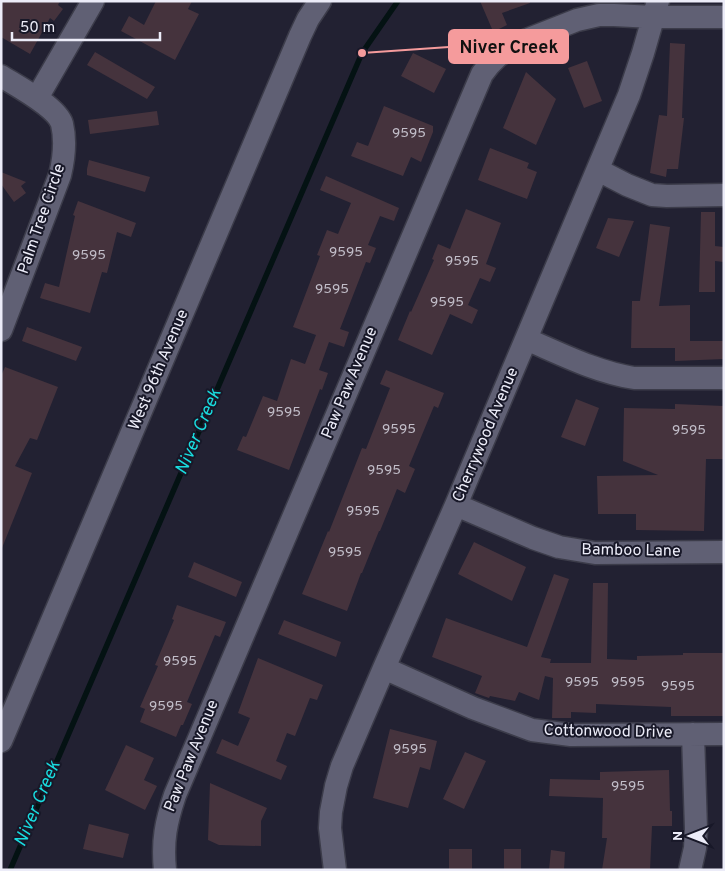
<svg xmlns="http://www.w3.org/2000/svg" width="725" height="871" viewBox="0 0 725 871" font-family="Overpass,sans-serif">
<rect width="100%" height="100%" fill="#222132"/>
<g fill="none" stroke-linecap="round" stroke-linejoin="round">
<path stroke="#041213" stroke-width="5.5" d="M 10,870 L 362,53 L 398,1"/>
</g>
<path fill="#45333d" d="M 1,1 L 60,1 L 58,5 L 63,9 L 54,21 L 50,18 L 30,54 L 1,37 Z
M 156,1 L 192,1 L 188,9 L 199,14 L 175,60 L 121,31 L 129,16 L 144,25 Z
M 480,1 L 530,1 L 530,3 L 502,13 L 507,25 L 499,29 L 492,29 Z
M 670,43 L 685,44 L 682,118 L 684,118 L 678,169 L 667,169 L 666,177 L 650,173 L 659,115 L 667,116 Z
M 95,52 L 155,87 L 147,99 L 87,65 Z
M 413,53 L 446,69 L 434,93 L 401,76 Z
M 587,61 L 602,101 L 584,108 L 568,68 Z
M 526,72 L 556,99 L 536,145 L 503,128 Z
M 384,106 L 433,126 L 433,132 L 421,162 L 411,157 L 403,176 L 351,156 L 357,142 L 368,146 Z
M 157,111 L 159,125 L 90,134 L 88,120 Z
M 490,148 L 529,163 L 527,168 L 537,172 L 527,199 L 478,180 Z
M 89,160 L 150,177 L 145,192 L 87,175 L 87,169 Z
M 1,172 L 26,182 L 21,186 L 26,193 L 14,202 L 1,184 Z
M 326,176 L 399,208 L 394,221 L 380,216 L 368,245 L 376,248 L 370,263 L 366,262 L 340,329 L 349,332 L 344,347 L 329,342 L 319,370 L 328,373 L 322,390 L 320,389 L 289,470 L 237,450 L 243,436 L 246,437 L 263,396 L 277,401 L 291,359 L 305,364 L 316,335 L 293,327 L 320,256 L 317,255 L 327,230 L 338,234 L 351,203 L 320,190 Z
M 78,201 L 136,223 L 131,237 L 117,232 L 107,273 L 102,272 L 90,313 L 40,298 L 45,283 L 59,287 L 75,216 L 73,215 Z
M 466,209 L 501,223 L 486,264 L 496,268 L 490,282 L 480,278 L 468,305 L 478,310 L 472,324 L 450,314 L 432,355 L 398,340 L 410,311 L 411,312 L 434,260 L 432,259 L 438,244 L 450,249 Z
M 701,212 L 715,212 L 715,246 L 724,247 L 724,262 L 715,261 L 715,292 L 699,292 Z
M 608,218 L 634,221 L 619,257 L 596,248 Z
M 650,224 L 670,227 L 659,306 L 690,305 L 690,341 L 724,341 L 724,359 L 675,361 L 675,348 L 631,348 L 632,301 L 640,301 Z
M 27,327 L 82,347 L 76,361 L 22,341 Z
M 5,367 L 58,387 L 37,440 L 30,438 L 15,466 L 32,473 L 2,548 L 1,376 Z
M 386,370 L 444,393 L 438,408 L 434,406 L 409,466 L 415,469 L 405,493 L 397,489 L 380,531 L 379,531 L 362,573 L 361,573 L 347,611 L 302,594 L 328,531 L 329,532 L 362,448 L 366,449 L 390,388 L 380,384 Z
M 576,399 L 599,408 L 585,446 L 561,437 Z
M 675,404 L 724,406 L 724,459 L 706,459 L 704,531 L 636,530 L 636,514 L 598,514 L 597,476 L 658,475 L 623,461 L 624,408 L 675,409 Z
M 474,542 L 526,567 L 512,601 L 458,574 Z
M 194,562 L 242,582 L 236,597 L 188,577 Z
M 554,574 L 569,579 L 541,657 L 551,659 L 550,663 L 591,663 L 593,583 L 608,583 L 607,659 L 637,660 L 637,656 L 683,655 L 683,653 L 724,653 L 724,716 L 671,716 L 671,707 L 596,704 L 596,713 L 571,712 L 571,718 L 552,718 L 553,678 L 545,676 L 539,700 L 519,692 L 515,701 L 490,696 L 489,698 L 475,693 L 482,676 L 432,657 L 446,618 L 527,647 Z
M 177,605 L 226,622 L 220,637 L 215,635 L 187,702 L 192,704 L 183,725 L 181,725 L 176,737 L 140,722 L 145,709 L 140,707 L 158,666 L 155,665 L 174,620 L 172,619 Z
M 284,620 L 341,642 L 336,657 L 278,634 Z
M 258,658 L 323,685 L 317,700 L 310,698 L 295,736 L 287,733 L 276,761 L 287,766 L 281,780 L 216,753 L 222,739 L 238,746 L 250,718 L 238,713 Z
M 390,729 L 437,741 L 430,770 L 420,767 L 408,808 L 373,798 Z
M 126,745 L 154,758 L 144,780 L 157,786 L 145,810 L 105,790 Z
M 465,752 L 486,761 L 464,809 L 443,799 Z
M 669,770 L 670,811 L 672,811 L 672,826 L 652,826 L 650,870 L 602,870 L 607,838 L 602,838 L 603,798 L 549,796 L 550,779 L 600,780 L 600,772 Z
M 210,783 L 267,808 L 261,821 L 261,846 L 219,845 L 208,840 Z
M 89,824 L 129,834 L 123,858 L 83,849 Z
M 449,849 L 472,849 L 472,870 L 449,870 Z
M 504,849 L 521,849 L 521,870 L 504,870 Z
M 551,850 L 565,852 L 564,870 L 549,870 Z"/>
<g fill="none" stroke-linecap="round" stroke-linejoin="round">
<g stroke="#3c3c4a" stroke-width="25">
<path id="minor" d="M 1,76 C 17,86 57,107 62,124 C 66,141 64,158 60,175 L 1,330
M 37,98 L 93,1
M 598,170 L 627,185 L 652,195 L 667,196 L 724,195
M 526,339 C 561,354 596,372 634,378 L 724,378
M 456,505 L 533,538 L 559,547 L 595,553 L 724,552
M 384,668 L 473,708 L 532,730 L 571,735 L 724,734
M 1,741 L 300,36 L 308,19 L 320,1
M 165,870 C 162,841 166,822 175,795 L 482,74 L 489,65 L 498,56 L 512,46 L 534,37 L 577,20 L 599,15 L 614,15 L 653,17 L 724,17
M 335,870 L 330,828 L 331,812 L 336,786 L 342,766 L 384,668 L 456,505 L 629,95 L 643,53 L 658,1
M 690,870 L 695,848 L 696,829 L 693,734"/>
</g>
<use href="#minor" stroke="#606074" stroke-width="22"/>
</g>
<g text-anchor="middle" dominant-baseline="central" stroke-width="4" stroke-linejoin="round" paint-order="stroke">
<g font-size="14" fill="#c2bec9">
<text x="409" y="133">9595</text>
<text x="346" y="252">9595</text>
<text x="89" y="255">9595</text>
<text x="462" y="261">9595</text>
<text x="332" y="289">9595</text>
<text x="447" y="302">9595</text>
<text x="284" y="412">9595</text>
<text x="399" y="429">9595</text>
<text x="689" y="430">9595</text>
<text x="384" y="470">9595</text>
<text x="363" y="511">9595</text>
<text x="345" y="552">9595</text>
<text x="180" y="661">9595</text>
<text x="582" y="682">9595</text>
<text x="628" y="682">9595</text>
<text x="678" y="686">9595</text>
<text x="166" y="706">9595</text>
<text x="410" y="749">9595</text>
<text x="628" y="786">9595</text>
</g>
<g font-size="16" fill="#ececf8" stroke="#181828">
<text transform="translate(42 219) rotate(-71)">Palm Tree Circle</text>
<text transform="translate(159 370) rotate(-67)">West 96th Avenue</text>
<text transform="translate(350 383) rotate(-67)">Paw Paw Avenue</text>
<text transform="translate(486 435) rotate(-67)">Cherrywood Avenue</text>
<text transform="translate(631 551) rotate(1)">Bamboo Lane</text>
<text transform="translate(608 732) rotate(1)">Cottonwood Drive</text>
<text transform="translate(192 756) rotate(-68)">Paw Paw Avenue</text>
</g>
<g font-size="18" font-style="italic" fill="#19dcdf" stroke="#181828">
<text transform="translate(199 432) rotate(-67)">Niver Creek</text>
<text transform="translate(38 804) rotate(-67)">Niver Creek</text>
</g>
</g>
<path fill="none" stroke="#f59b9c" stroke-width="2" d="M362 53L449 47"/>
<circle fill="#f59b9c" stroke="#181828" stroke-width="2" cx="362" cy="53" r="5"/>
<rect fill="#f59b9c" stroke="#f59b9c" stroke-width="2" x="449" y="30" width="119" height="33" rx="5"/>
<g font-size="18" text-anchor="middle" font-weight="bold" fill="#111">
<text x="509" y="53">Niver Creek</text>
</g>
<rect width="725" height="871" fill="none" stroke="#ececf8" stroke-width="5"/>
<g transform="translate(690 836) rotate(270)" stroke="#181828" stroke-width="4" paint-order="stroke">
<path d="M0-4L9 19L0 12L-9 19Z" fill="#ececf8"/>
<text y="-8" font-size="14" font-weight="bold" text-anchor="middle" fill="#ececf8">N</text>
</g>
<path d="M12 32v8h148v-8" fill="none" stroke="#ececf8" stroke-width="2.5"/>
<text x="20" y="32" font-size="15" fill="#ececf8" stroke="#181828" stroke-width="4" paint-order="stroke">50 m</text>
</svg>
